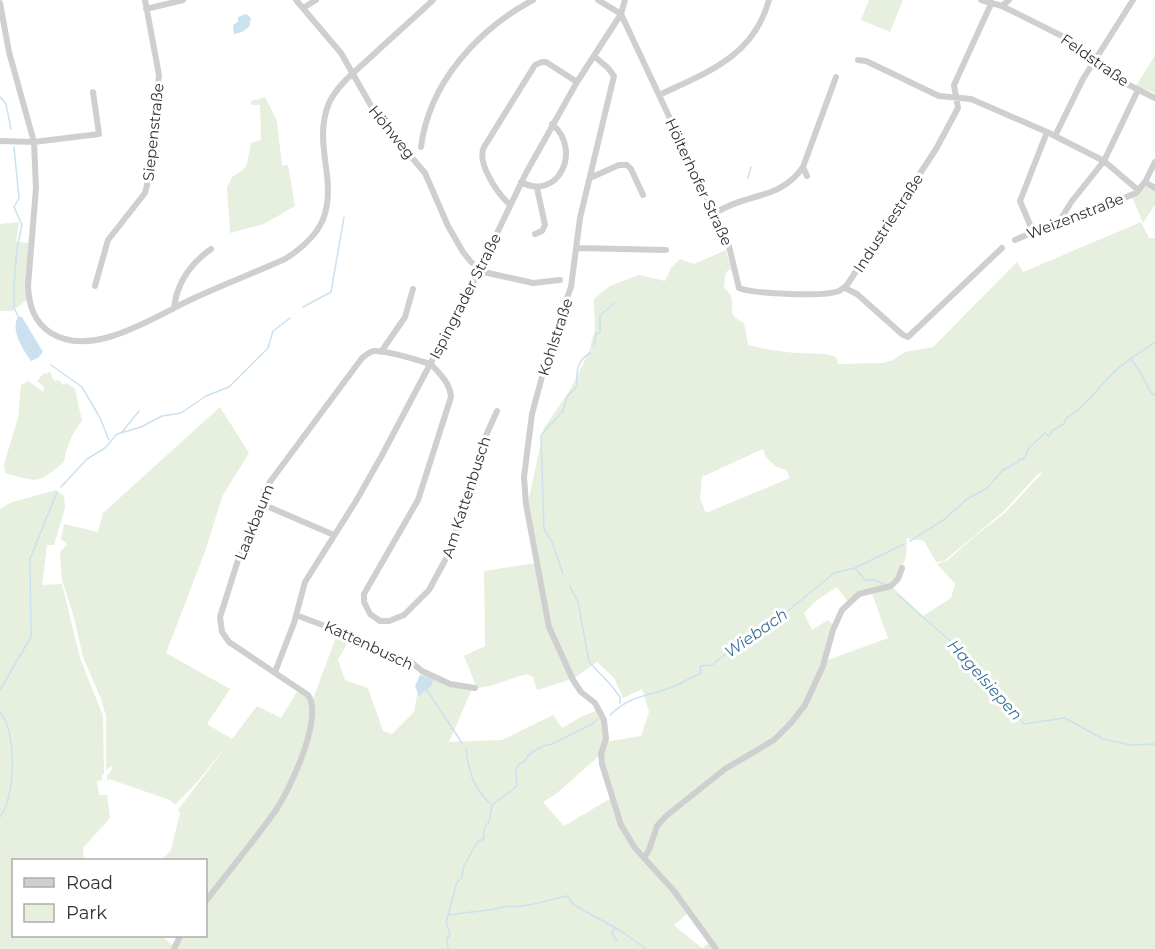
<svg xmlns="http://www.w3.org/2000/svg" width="1155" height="949" viewBox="0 0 1155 949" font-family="Montserrat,sans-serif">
<rect width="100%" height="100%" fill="#fff"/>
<path fill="#e7efdf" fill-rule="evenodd" d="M 869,0 L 903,0 L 890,32 L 861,20 Z
M 1155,55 L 1155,93 L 1136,86 Z
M 265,97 L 277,121 L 282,166 L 288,165 L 295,206 L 264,224 L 230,233 L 227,187 L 232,177 L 243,170 L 247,164 L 251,143 L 261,140 L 260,105 L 251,105 L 251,101 Z
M 1148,186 L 1155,191 L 1155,205 L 1143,223 L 1132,197 L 1143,188 Z
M 19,222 L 16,242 L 30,243 L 27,300 L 12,311 L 0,311 L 0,224 Z
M 1141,222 L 1149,238 L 1155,238 L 1155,949 L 717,949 L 675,891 L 646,859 L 657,826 L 666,817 L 725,770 L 728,770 L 724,769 L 656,825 L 649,850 L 644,857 C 618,828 614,800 603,764 L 602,754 L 606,742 L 641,736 L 649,712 L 642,689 L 623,698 L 614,678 L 597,662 L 573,679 L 549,627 L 572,679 L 537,690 L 533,677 L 527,674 L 489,686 L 477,688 L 464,656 L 485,646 L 484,571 L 536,563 L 547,616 L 528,503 L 544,428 L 570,390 L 589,352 L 595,329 L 594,299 L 610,286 L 639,275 L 665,281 L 671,268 L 680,259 L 694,264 L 726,250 L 731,269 L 726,272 L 724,287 C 726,290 730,293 731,296 C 735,311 725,313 744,323 L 748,345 C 765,349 780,352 797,353 C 811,354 822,352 836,357 L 838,364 L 882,363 L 893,360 L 905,352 L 933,347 L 1017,262 L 1023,272 ZM 763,449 L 766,457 L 775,466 L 786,470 L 790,478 L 706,513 L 700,499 L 702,477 ZM 1043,472 L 1005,513 L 975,536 L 948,560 L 937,564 L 955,584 L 951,598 L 923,616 L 892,587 L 871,591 L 888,638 L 825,661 L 834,626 L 828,620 L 812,630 L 804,613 L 817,600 L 837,587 L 848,602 L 858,594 L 886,588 L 896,581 L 906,557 L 907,538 L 924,541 L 936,562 L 944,561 L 1004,511 L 1038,474 Z
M 50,372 L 54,381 L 59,380 L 63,385 L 67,383 L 75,389 L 82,421 C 71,434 67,446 64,462 C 36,485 39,482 5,473 L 4,464 L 18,418 L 21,385 L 28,381 L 43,392 L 44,387 L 37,381 L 43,374 Z
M 220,407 L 249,453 L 222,497 L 206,549 L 166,653 L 230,689 L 207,724 L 232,739 L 198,781 L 175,805 L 170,800 L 109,779 L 107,781 L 107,776 L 113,768 L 112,766 L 106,770 L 106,716 L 101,699 L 83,657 L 73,614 L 62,580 L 60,552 L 67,544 L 61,539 L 64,524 L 98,532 L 103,513 Z
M 56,490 L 64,496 L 65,508 L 54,545 L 47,545 L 42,585 L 62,584 L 80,658 L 103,716 L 104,774 L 102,775 L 102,780 L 97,781 L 99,795 L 107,795 L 110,818 L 83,848 L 84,860 L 14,860 L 14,936 L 161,936 L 174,946 L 173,949 L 0,949 L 0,509 L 12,502 Z
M 338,632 L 350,638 L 338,660 L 345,680 L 368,688 L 383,731 L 392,734 L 414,712 L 421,672 L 472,689 L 449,742 L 502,740 L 553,715 L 562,728 L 581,717 L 598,710 L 606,730 L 600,755 L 556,794 L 543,802 L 564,826 L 611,798 L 620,826 L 674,892 L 688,913 L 674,925 L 702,948 L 709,943 L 714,949 L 176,949 L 182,936 L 206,936 L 206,902 L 276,811 L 306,746 L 315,720 L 313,699 Z
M 298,690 C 302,694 309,697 310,703 C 313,711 309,723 308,731 C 293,797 246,847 206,899 L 206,860 L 162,860 L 171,850 L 180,813 L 178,810 L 257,706 L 281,718 Z"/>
<path fill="#cbe1ef" d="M 246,14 L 251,18 L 249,27 L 242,32 L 234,34 L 233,25 L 238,22 L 238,17 Z
M 18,317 L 22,317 L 43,352 L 38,358 L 31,361 C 23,349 10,331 18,317 Z
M 420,675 L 434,680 L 431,686 L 419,696 L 415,686 Z"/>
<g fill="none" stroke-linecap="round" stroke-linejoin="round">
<path stroke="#cbe1ef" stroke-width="1.5" d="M 0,97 L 6,104 L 11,129
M 14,147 L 19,198 L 14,207 L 22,225 L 17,248 L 14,285 L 14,308 L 19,318
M 748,178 L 751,167
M 303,307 L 331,292 L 344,217
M 594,345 L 596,334 L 600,332 L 600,316 L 614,303
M 1131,359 L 1139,370 L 1151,393 L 1155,395
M 51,365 L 82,387 L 100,418 L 109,440
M 122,432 L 139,411
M 61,487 L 87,459 L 105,448 L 117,434 L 141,427 L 162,416 L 181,413 L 206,396 L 229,387 L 268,348 L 273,331 L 290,318
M 910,541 L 945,519 L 967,499 L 987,488 L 1003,470 L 1018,462 L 1019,459 L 1023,460 L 1029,448 L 1045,433 L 1049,436 L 1053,430 L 1065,423 L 1066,418 C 1083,410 1099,387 1113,373 C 1125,361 1141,352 1155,342
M 855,568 L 865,580 L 875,580 L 884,584
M 563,574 L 552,542 L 544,529 L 541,435 L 563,411 L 567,397 L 577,386 C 576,371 577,361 590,353
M 570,586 L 578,602 L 589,662 L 611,685 L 620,697 L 620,703
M 897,594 L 958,648 L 992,684 L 1024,724 L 1065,718 L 1103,739 L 1131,745 L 1155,744
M 0,690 L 31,637 L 30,559 L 57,492
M 427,690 L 462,743
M 0,712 C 17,731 16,796 0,817
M 610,715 C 633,693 649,697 675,686 C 684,682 692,677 701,673 L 700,666 L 712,665 L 744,639 L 766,629 L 834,573 L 855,568 L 904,544
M 466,749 C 469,772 473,788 491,804
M 449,915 C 467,912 492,911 507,906 C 524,909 550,899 567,896 L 574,905 L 621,931 L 646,949
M 614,928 L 612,934 L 617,941
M 448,949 L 447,939 L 450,934 L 446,923 L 457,882 L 462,878 L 463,868 L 477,842 L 484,839 C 483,832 484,826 489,822 L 492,805 L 517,786 L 516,770 L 519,764 L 524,762 C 528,753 541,745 552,744 L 594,723 L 597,719"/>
<path stroke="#cfcfcf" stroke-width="6" d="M 296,0 L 341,53 L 378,118 L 425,173 L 448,226 L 463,252 L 471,262 L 480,269
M 598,0 L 621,14
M 981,0 L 1002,6 L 1066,38 L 1090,55 L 1117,79 L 1155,98
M 0,3 L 9,52 L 34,142 L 36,188 L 28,286 C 29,306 34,322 51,333 C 92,359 154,317 192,299 C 222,285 254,273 285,259 C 323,235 333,212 326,167 C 323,145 320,125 329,103 C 338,84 357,70 372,56 C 392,37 413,19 433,0
M 1002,6 L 1009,0
M 303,8 L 316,0
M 146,9 L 183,0
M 621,14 L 728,242 L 739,288 C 754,294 824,297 839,291 C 842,289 845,287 847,285 L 936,149 L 958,108 L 954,85 L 991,4
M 594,56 L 608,68 L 614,76 L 580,218 L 571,287 L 551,343 L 532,414 L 524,477 L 526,504 L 549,627 L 573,680 L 581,692 L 595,703 L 604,720 L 606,739 L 601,754 L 602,764 L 621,825 L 635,848 L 674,891 L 716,949
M 858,60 L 866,61 L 939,96 L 971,99 L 1047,132 L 1104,161 L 1138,190
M 659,95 C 708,72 753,57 769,0
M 1055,136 L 1083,79 L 1133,0
M 0,141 L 34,142 L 99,134 L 93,92
M 421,147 C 429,83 478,29 533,0
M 803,167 L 807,176
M 590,178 L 619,165 L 627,165 L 631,169 L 643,195
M 521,182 C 558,202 583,150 552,124
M 1145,182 L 1155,188
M 510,205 C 498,194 476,163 484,147 L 535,65 L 542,62 L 546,62 L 577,82
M 714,213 C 724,208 734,203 745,200 C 769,193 788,189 803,167 L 836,77
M 1060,220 L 1072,201 L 1104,161 L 1138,90
M 1033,232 L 1020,201 L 1047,132
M 535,234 L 542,231 L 545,225 L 537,188
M 1015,240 L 1060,220 L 1075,219 L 1136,193 L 1145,182 L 1155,162
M 577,248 L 666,250
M 479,271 L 533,283 L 560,280
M 95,286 L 108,240 L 145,193 L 147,185 L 159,75 L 145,0
M 845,288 L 857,294 L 903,335 L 908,337 L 1002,248
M 174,308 C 177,282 190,264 211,249
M 381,352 L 405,317 L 413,289
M 262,504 L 334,535
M 296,615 L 341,632 L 375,650 L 410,661 L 422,671 L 450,684 L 475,688
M 275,672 L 294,623 L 305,582 L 356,501 L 381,457 L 473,283 L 526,173 L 577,82 L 621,14 L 625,0
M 644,858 L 649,850 L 657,826 L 666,816 L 725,769 L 774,740 L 791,723 L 805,705 L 823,666 L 833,630 L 842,610 L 859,594 L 891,586 L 898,579 L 902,568
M 206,901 C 229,871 254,841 276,810 C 290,789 324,717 308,695 L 229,642 L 222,632 L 220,617 L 239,557 L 261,512 L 264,490 L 362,358 C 366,355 369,352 374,351 C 389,350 415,360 431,364 C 440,374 450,383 451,397 L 418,500 L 364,594 L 364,602 L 370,614 L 380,621 L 389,621 L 404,615 L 429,590 L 449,553 L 479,451 L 497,411
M 174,949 L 180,936"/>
</g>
<g text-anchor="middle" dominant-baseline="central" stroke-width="6" stroke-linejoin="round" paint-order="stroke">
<g font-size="15" fill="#323232" stroke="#fff">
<text transform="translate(1095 60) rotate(35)">Feldstraße</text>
<text transform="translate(153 132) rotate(-84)">Siepenstraße</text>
<text transform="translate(392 132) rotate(51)">Höhweg</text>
<text transform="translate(699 182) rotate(65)">Hölterhofer Straße</text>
<text transform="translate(1075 216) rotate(-21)">Weizenstraße</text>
<text transform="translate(888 223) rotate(-57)">Industriestraße</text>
<text transform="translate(465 296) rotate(-63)">Ispingrader Straße</text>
<text transform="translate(555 337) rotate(-72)">Kohlstraße</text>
<text transform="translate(466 497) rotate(-72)">Am Kattenbusch</text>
<text transform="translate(254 522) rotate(-68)">Laakbaum</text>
<text transform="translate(369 645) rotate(25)">Kattenbusch</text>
</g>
<g font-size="16" font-style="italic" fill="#39739a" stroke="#fff">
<text transform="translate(756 633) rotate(-35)">Wiebach</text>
<text transform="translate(985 680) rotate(48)">Hagelsiepen</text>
</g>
</g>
<rect x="12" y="859" width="195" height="78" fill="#ffffff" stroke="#adadad" stroke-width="1.5"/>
<rect x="24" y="878" width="30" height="9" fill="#cfcfcf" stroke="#adadad" stroke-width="1.5"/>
<text x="66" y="889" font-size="18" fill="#323232">Road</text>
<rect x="24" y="904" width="30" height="18" fill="#e7efdf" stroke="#adadad" stroke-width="1.5"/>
<text x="66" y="919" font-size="18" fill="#323232">Park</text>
</svg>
